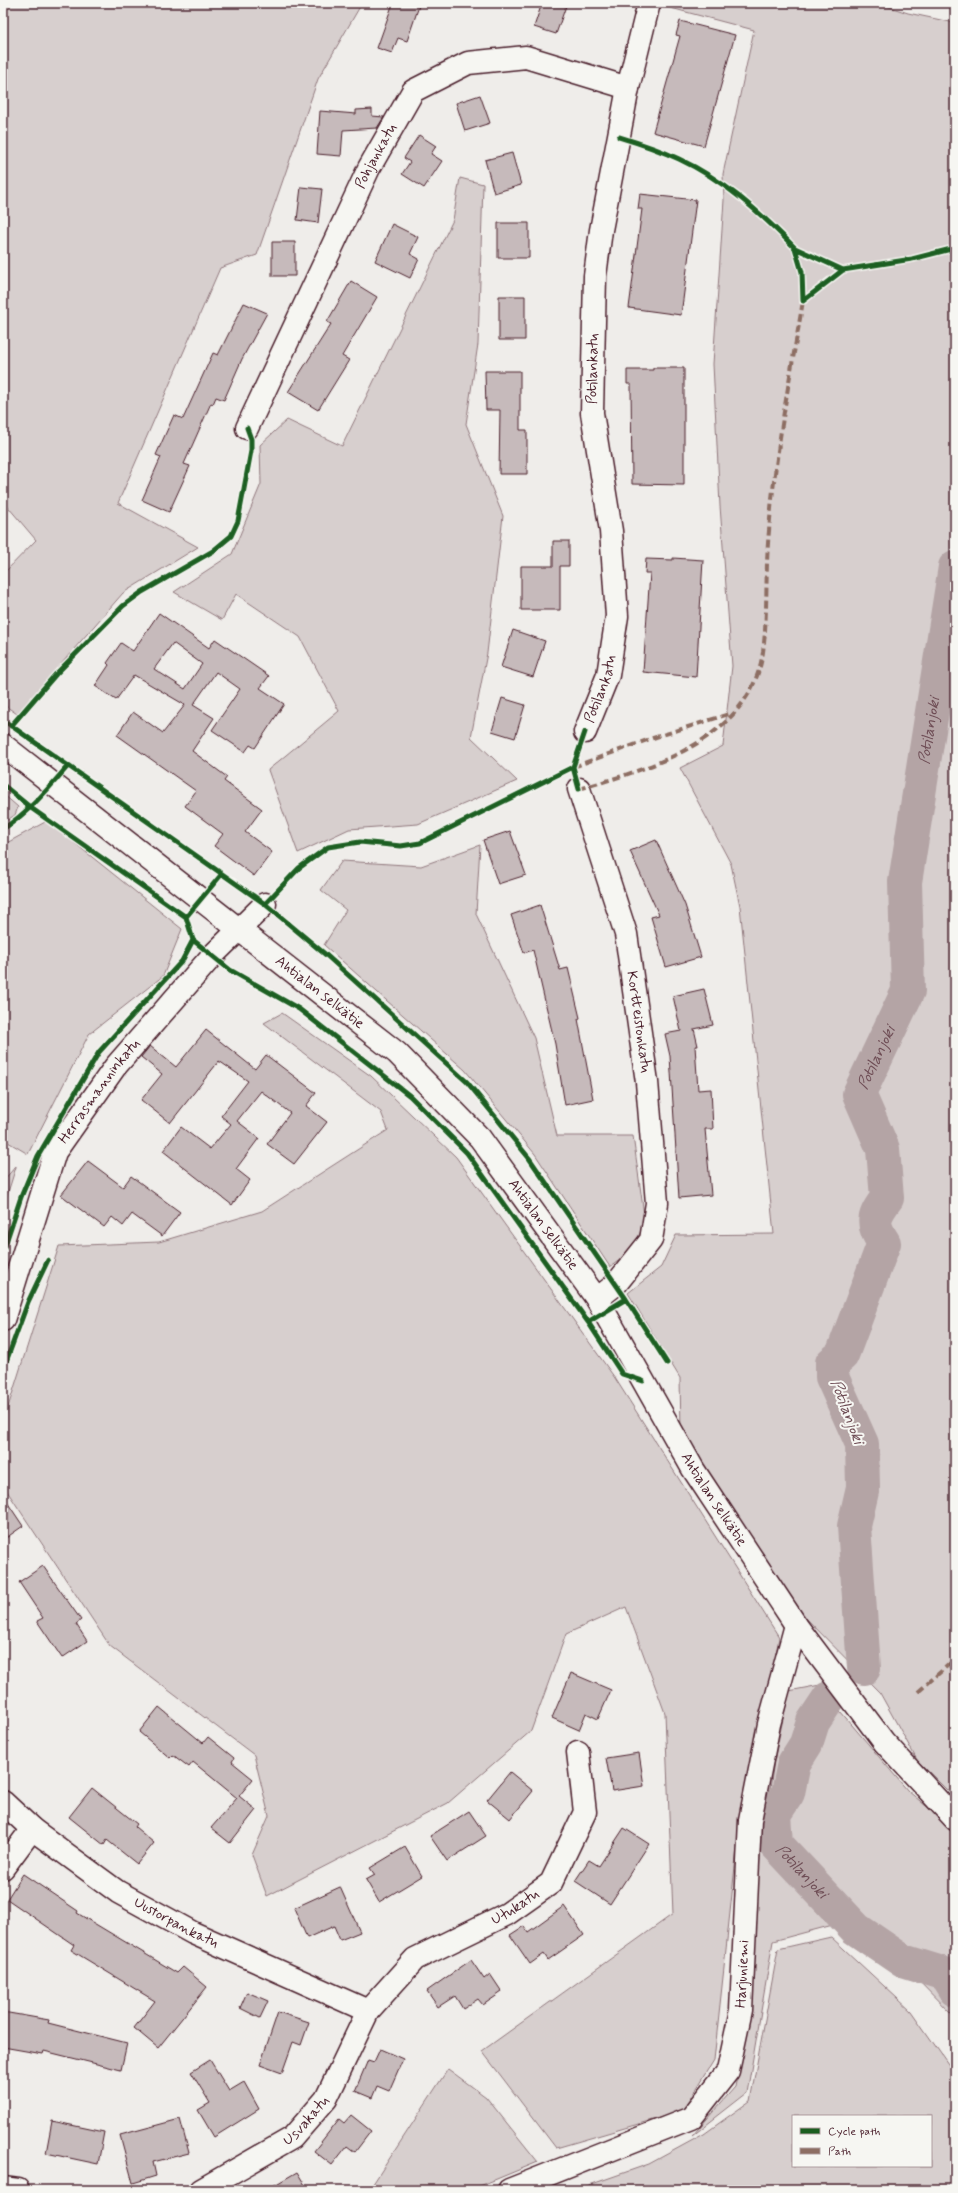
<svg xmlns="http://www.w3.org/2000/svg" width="958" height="2193" viewBox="0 0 958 2193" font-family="Mynerve,sans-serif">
<rect width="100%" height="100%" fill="#efedea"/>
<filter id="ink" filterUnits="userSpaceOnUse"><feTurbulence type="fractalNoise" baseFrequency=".025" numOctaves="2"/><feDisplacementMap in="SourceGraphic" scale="8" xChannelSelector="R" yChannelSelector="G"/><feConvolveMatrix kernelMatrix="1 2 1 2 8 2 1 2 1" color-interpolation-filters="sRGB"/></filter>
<g filter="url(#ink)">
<path fill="#d7cfce" stroke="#90777c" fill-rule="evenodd" d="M 3,3 L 362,3 L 318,79 L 257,255 L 220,268 L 118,503 L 198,547 L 123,593 L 17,714 L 3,704 L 3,574 L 36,540 L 3,501 Z
M 668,3 L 877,3 L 908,13 L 955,23 L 955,1798 L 917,1760 L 880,1693 L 794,1606 L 681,1430 L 680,1378 L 628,1293 L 661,1267 L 676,1235 L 774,1234 L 740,906 L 731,864 L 680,768 L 723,746 L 732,666 L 720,506 L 713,364 L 724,200 L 723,174 L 754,30 L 667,7 Z
M 460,178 L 483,184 L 478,344 L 466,424 L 503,516 L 487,653 L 471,737 L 517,781 L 418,824 L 349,829 L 298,853 L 268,770 L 339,711 L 300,637 L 236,594 L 222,620 L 174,592 L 232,554 L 261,484 L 260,445 L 287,420 L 342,446 L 453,220 Z
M 3,794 L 18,807 L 15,815 L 3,823 Z
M 47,821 L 182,929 L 163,976 L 89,1034 L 28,1154 L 3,1139 L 3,845 Z
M 480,845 L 476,914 L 534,1038 L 557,1136 L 633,1136 L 645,1222 L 632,1251 L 610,1267 L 535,1154 L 465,1070 L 324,945 L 346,910 L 321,890 L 342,861 L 421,866 Z
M 282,1013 L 371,1076 L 456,1157 L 615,1378 L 779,1637 L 766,1712 L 740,1820 L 714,2060 L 683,2111 L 556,2148 L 482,2051 L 673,1914 L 665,1713 L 626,1607 L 566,1634 L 531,1731 L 448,1803 L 267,1896 L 252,1855 L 269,1816 L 254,1755 L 110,1646 L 3,1485 L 3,1423 L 59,1246 L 159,1242 L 262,1211 L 388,1130 L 381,1112 L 264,1023 Z
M 16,1166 L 16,1167 L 3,1208 L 3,1181 Z
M 820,1685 L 829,1698 L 908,1791 L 955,1830 L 955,2018 L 908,1970 L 844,1922 L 773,1941 L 747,2093 L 692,2136 L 735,2087 L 750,2012 L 751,1921 L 774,1761 L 789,1691 Z
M 831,1937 L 911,2011 L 955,2074 L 955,2190 L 575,2190 L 649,2164 L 704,2134 L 750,2101 L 778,1949 ZM 793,2116 L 931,2116 L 931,2166 L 793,2166 Z
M 448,2069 L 486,2097 L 538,2162 L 470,2190 L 369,2190 Z"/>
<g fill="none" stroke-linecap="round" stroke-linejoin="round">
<g stroke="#b4a4a5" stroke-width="34">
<path id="s1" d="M 864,1668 L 854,1526 L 863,1487 L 862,1444 L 832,1377 L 832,1363 L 842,1355 L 884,1243 C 871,1223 873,1217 887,1198 L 883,1149 L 859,1094 L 908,991 L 905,882 L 955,567"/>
<path id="s2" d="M 829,1698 L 813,1722 L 806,1744 L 794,1763 L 788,1793 L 774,1814 L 776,1844 L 856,1929 L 903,1961 L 945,1974 L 955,1990"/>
</g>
</g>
<path fill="#c6babb" stroke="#4a1f2b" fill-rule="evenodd" d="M 393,3 L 420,3 L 407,41 L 398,38 L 392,53 L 377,48 Z
M 542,3 L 567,3 L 556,34 L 534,27 Z
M 680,21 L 735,35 L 704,146 L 653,132 L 680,36 L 676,35 Z
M 480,95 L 490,123 L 465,131 L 456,103 Z
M 372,109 L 372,116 L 384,117 L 377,128 L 343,130 L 341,156 L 317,154 L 320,111 L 356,114 L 356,110 Z
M 419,135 L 436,146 L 431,154 L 442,161 L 424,188 L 402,174 L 410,162 L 404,158 Z
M 512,153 L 521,185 L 494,193 L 485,160 Z
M 301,187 L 322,189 L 318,223 L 297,220 Z
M 640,194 L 696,200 L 681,315 L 629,308 L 642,209 L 638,209 Z
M 498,223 L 529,223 L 529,258 L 498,258 Z
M 392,224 L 418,237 L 410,254 L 419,259 L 410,278 L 375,261 Z
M 272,242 L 295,242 L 295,276 L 272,276 Z
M 351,281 L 377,297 L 342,356 L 349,360 L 318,410 L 288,392 L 331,324 L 327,322 Z
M 499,296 L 525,296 L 525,340 L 499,340 Z
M 244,303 L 267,313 L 242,359 L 224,400 L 216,397 L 213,404 L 211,403 L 184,464 L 190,466 L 169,512 L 142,500 L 161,457 L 156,455 L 174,415 L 183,419 L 213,353 L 218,355 Z
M 653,368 L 684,368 L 684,485 L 632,484 L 631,384 L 627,384 L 627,370 L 653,370 Z
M 485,371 L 520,371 L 520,430 L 527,430 L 527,474 L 499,474 L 500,410 L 486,410 Z
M 553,541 L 569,541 L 569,566 L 560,566 L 560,610 L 521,610 L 521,566 L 553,566 Z
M 673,558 L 703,560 L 696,677 L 643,672 L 650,573 L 645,573 L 646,559 L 673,560 Z
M 159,613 L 209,648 L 215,639 L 269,676 L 260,688 L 284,704 L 255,748 L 250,745 L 245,752 L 212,730 L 240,689 L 216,672 L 193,705 L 214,718 L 192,751 L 227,777 L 224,781 L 262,809 L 245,832 L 272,852 L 254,876 L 214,846 L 223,834 L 185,806 L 196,791 L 117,735 L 133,712 L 163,733 L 185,705 L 134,675 L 116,700 L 95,686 L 109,665 L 107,663 L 121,643 L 133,651 ZM 173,643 L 202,664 L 185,689 L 154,669 Z
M 513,630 L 545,641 L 533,677 L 501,667 Z
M 502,698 L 525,705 L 515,738 L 492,731 Z
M 510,831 L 526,875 L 498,884 L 483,840 Z
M 656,840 L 685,905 L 701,957 L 666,967 L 651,917 L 659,915 L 630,851 Z
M 540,905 L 560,970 L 568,968 L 580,1018 L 578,1019 L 593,1099 L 565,1105 L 555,1044 L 533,950 L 524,953 L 511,915 Z
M 704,989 L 713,1025 L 694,1029 L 698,1046 L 695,1046 L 698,1090 L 711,1089 L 713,1129 L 705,1129 L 711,1195 L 679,1198 L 670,1056 L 665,1034 L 681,1031 L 673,996 Z
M 206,1030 L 255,1069 L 266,1055 L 316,1093 L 306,1106 L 327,1122 L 294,1164 L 267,1144 L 290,1113 L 261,1091 L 237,1121 L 259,1138 L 236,1169 L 250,1180 L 232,1205 L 163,1151 L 181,1127 L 210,1149 L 231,1124 L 221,1116 L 248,1081 L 219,1061 L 170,1123 L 141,1100 L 162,1074 L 141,1057 L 150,1046 L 176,1067 Z
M 88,1161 L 123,1187 L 131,1176 L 180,1212 L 162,1236 L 132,1214 L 123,1226 L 112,1217 L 104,1227 L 61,1195 Z
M 3,1496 L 23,1526 L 3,1540 Z
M 43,1566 L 81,1620 L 76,1624 L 87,1641 L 62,1658 L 37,1621 L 43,1618 L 19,1582 Z
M 571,1673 L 611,1690 L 598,1719 L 586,1713 L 579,1730 L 552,1718 Z
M 159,1707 L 203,1743 L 208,1737 L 234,1758 L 232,1762 L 253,1779 L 239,1796 L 256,1810 L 230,1843 L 211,1828 L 237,1798 L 193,1762 L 189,1767 L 173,1755 L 170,1758 L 139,1732 Z
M 639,1753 L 644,1786 L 612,1791 L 606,1758 Z
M 510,1772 L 533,1791 L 510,1819 L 487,1800 Z
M 92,1788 L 137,1824 L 135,1827 L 154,1843 L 137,1864 L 107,1840 L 104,1845 L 69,1817 Z
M 469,1811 L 486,1836 L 447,1861 L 430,1836 Z
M 624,1828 L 649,1844 L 610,1904 L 575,1881 L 589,1860 L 599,1866 Z
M 405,1847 L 422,1876 L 379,1902 L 366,1880 L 375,1875 L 370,1868 Z
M 23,1874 L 78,1911 L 77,1913 L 177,1973 L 183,1967 L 207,1987 L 158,2048 L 134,2028 L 155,2001 L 71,1950 L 74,1945 L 7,1899 Z
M 340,1887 L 360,1932 L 340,1940 L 334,1926 L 307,1938 L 294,1908 Z
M 564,1906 L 584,1935 L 548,1960 L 544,1954 L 530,1964 L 510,1935 L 524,1926 L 528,1932 Z
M 471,1960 L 484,1979 L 490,1974 L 502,1992 L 483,2005 L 478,1999 L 463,2009 L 455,1996 L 438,2007 L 427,1991 Z
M 247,1992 L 268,2001 L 260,2018 L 240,2008 Z
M 3,2012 L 49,2020 L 48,2023 L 127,2043 L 121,2070 L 44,2051 L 43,2054 L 3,2047 Z
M 278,2012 L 309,2022 L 301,2045 L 293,2042 L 282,2073 L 260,2065 Z
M 380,2049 L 403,2059 L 389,2091 L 377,2086 L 372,2098 L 355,2091 L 368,2060 L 374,2062 Z
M 210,2060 L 229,2091 L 244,2082 L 259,2109 L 214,2137 L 198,2110 L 210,2103 L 191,2072 Z
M 351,2115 L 371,2131 L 355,2152 L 347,2146 L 332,2165 L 314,2151 L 339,2119 L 344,2123 Z
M 180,2119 L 189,2153 L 153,2162 L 156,2176 L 133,2183 L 120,2135 Z
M 52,2121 L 104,2132 L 98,2164 L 46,2153 Z
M 297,2172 L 308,2190 L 266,2190 Z"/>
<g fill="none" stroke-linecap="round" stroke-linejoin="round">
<g stroke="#4a1f2b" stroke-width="25">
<g id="minor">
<path id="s3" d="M 247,428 L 369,168 L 413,91 L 468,63 L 526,57 L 628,88"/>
<path id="s4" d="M 585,732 L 608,675 L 617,616 L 611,531 L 592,413 L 595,276 L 601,230 L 628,88 L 649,3"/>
<path id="s5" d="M 3,745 L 397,1053 L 480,1138 L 597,1299 L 693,1469 L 796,1625 L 884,1742 L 955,1819"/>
<path id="s6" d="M 579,789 L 626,934 L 647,1082 L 657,1203 L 651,1240 L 616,1284 L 597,1299"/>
<path id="s7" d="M 3,1320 L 55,1152 L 115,1067 L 212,956 L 265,904"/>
<path id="s8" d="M 3,1802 L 32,1829 L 118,1892 L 193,1933 L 368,2011"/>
<path d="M 3,1868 L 32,1829"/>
<path d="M 3,2188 L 18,2190"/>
<path id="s9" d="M 201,2190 L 292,2138 L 326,2099 L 368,2011 L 415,1959 L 507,1914 L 551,1883 L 585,1812 L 578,1752"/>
<path id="s10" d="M 509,2190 L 691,2118 L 728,2071 L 741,2010 L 750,1820 L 769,1724 L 796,1625"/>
</g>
</g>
<use href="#minor" stroke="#f6f6f2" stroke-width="22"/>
<path stroke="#8d6e63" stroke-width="4" stroke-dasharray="8 4" stroke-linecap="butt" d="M 573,767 L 653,738 L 732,713
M 579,789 C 651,768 750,740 763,652 C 768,612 765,571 769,531 C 775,454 790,377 803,301
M 918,1692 L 955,1659"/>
<g stroke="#f6f6f2" stroke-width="8">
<path id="cycleway" d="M 619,137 C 639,143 660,150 679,159 C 724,180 761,213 795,248
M 843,270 L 795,248 L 802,272 L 803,301 L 843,270 L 912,259 L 955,248
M 3,720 L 265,904 L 326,955 L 467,1082 L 529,1158 L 626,1299 L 667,1363
M 11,726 L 56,674 L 123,606 L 142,592 L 213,551 L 231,536 L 238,521 L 251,451 L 251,439 L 247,428
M 3,785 L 31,808 L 186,917 L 193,940 L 230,970 L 299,1009 L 410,1096 L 467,1153 L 588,1322
M 579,789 L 573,767 L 585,732
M 3,829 C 29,812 47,790 67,767
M 265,904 L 299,868 L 328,847 L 360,842 L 401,846 L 420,843 L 573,767
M 186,917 L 221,875
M 3,1251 L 21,1197 L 38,1156 L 99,1052 L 182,961 L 193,940
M 626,1299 L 588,1322 L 622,1374 L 643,1381
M 3,1370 L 28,1302 L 48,1260"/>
</g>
<use href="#cycleway" stroke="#1b5e20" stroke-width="5"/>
</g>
</g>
<g text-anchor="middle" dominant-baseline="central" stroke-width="4" stroke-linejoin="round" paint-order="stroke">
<g font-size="15" fill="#4a1f2b" stroke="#f6f6f2">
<text stroke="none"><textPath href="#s3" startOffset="301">Pohjankatu</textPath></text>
<text stroke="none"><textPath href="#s4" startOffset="370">Potilankatu</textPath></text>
<text stroke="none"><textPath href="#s4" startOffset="46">Potilankatu</textPath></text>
<text stroke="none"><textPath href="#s5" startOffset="402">Ahtialan selkätie</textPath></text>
<text stroke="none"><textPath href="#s6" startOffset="241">Kortteistonkatu</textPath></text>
<text stroke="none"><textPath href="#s7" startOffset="251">Herrasmanninkatu</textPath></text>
<text stroke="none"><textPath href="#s5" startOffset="726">Ahtialan selkätie</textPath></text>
<text stroke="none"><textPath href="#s5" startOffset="1050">Ahtialan selkätie</textPath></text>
<text stroke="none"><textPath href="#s9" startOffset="437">Utukatu</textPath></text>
<text stroke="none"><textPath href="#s8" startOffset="212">Uustorpankatu</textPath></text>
<text stroke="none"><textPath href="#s10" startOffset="354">Harjuniemi</textPath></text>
<text stroke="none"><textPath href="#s9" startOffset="127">Usvakatu</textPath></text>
</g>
<g font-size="16" font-style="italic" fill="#6f4e56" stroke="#f6f6f2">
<text stroke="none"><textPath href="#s1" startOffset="981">Potilanjoki</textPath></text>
<text stroke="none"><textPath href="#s1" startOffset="645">Potilanjoki</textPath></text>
<text transform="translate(847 1412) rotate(69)">Potilanjoki</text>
<text stroke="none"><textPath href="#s2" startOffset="198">Potilanjoki</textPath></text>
</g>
</g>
<rect width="958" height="2193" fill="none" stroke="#f6f6f2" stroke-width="16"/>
<rect x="8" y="8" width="942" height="2177" fill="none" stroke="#4a1f2b" stroke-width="1.5" filter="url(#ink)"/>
<rect x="792" y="2115" width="140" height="52" fill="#f6f6f2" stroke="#b1a0a2"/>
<rect x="800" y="2128" width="20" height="6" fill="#1b5e20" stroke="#b1a0a2"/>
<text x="828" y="2135" font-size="12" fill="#4a1f2b">Cycle path</text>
<rect x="800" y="2148" width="20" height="6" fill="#8d6e63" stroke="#b1a0a2"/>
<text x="828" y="2155" font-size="12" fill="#4a1f2b">Path</text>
</svg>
